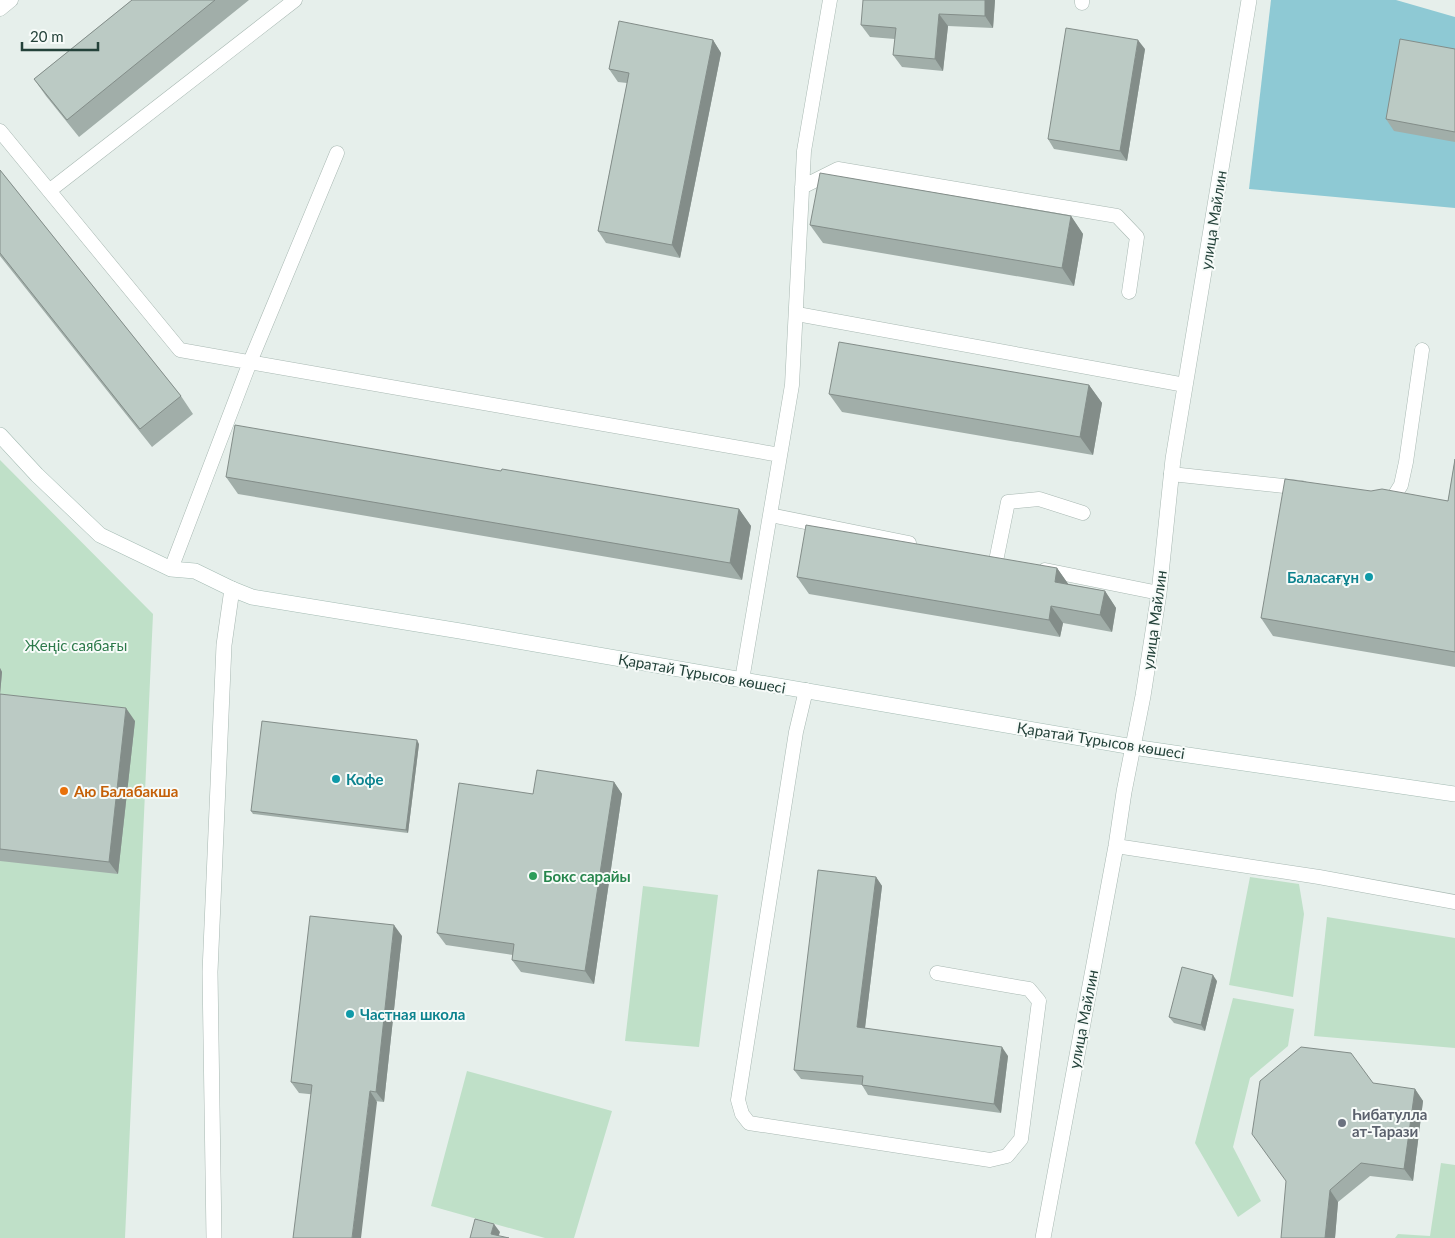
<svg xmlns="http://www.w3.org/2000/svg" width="1455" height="1238" viewBox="0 0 1455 1238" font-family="Lato,sans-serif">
<rect width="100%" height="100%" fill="#e6efeb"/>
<path fill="#bfe0c8" d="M 0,460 L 153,614 L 125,1238 L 0,1238 Z
M 1250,877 L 1299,884 L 1304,914 L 1293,997 L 1229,985 Z
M 643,886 L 718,895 L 699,1047 L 625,1041 Z
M 1327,917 L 1455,938 L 1455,1048 L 1314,1036 Z
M 1233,998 L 1294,1009 L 1288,1046 L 1250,1078 L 1233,1147 L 1261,1201 L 1238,1217 L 1195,1143 Z
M 467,1071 L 612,1111 L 574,1238 L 545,1238 L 431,1206 Z
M 1441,1163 L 1455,1165 L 1455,1238 L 1395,1238 L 1398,1234 L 1430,1236 Z"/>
<path fill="#8ec9d4" d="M 1271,0 L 1396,0 L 1455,17 L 1455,208 L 1249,189 Z"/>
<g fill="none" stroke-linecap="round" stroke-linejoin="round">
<g stroke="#a8b8b2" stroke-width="15">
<path id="lane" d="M 1082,3 L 1082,0
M 0,9 L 11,0
M 0,131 L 180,350 L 780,455
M 802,187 L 838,169 L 1117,216 L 1137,237 L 1129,292
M 49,191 L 295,0
M 797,314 L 1185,385
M 1171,474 L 1302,488
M 1383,500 L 1393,498 L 1401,485 L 1406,462 L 1422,350
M 770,515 L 909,543
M 996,561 L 1008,502 L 1039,499 L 1083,513
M 171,569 L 250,362 L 337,153
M 1045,570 L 1159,593
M 742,680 L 792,385 L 804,151 L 830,0
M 806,690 L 796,732 L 738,1100 L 742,1114 L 749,1123 L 990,1160 L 1007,1156 L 1021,1139 L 1039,1001 L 1029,989 L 937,973
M 1116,846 L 1319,877 L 1455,902"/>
</g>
<g stroke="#a8b8b2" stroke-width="16">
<path id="street" d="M 214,1238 L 210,972 L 224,645 L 232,589
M 1043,1238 L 1116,846 L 1124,792 L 1143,696 L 1159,593 L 1173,459 L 1249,0"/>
</g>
<g stroke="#a4bbb3" stroke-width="16">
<path id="secondary" d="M 0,435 L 37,475 L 100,535 L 171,569 L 195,571 L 232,589 L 252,597 L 460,631 L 656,665 L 1133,747 L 1455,794"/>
</g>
<use href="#lane" stroke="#fff" stroke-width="14"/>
<use href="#street" stroke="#fff" stroke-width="15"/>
<use href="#secondary" stroke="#fff" stroke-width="15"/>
</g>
<path fill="#a1aea9" d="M 132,0 L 249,0 L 79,137 L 46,96 L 34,79 Z
M 995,0 L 993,28 L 948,26 L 943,71 L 902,67 L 893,55 L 895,39 L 870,37 L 861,25 Z
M 713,40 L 721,53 L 680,258 L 606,243 L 598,231 L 627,83 L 618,82 L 609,69 Z
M 1145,49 L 1127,161 L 1054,149 L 1048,139 Z
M 1455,49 L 1455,142 L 1394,131 L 1386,119 Z
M 0,170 L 181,396 L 193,414 L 152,447 L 0,256 Z
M 1071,216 L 1083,234 L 1074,286 L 823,243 L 810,225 Z
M 1089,385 L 1102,403 L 1093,455 L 842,412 L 829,394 Z
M 1455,459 L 1455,667 L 1273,636 L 1261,618 L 1371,491 L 1448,501 Z
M 501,471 L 739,509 L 751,526 L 742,580 L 238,494 L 226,477 Z
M 1057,568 L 1068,584 L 1105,591 L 1116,608 L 1112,632 L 1063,623 L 1060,637 L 809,594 L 797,577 Z
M 0,668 L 2,672 L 0,694 L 135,721 L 118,874 L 0,861 Z
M 419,744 L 408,833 L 253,814 L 251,811 Z
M 614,782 L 622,794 L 594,984 L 521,972 L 512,960 L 513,955 L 446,945 L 437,933 L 533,794 Z
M 876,877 L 882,886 L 865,1028 L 1008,1056 L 1001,1113 L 868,1095 L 862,1085 L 801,1079 L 794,1070 Z
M 402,936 L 384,1102 L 299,1093 L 291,1082 Z
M 1217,981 L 1205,1031 L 1174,1023 L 1169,1017 Z
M 1415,1089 L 1423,1101 L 1413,1181 L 1370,1176 L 1338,1202 L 1335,1238 L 1281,1238 Z"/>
<path fill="#838d89" d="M 985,0 L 995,0 L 993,28 L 985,16 Z
M 939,14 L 948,26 L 943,71 L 935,59 Z
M 713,40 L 721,53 L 680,258 L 672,245 Z
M 1138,40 L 1145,49 L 1127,161 L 1120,151 Z
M 1071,216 L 1083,234 L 1074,286 L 1062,268 Z
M 1089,385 L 1102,403 L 1093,455 L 1080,437 Z
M 739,509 L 751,526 L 742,580 L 730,563 Z
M 1057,568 L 1069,585 L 1055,582 Z
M 1105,591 L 1116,608 L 1112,632 L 1100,615 Z
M 1051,606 L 1063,623 L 1060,637 L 1049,620 Z
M 0,668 L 2,672 L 0,695 Z
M 126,708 L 135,721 L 118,874 L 109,862 Z
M 417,740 L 419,744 L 408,833 L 406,830 Z
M 614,782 L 622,794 L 594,984 L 585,971 Z
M 876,877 L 882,886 L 864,1036 L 857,1027 Z
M 394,925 L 402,936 L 384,1102 L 376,1092 Z
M 1213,975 L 1217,981 L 1205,1031 L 1201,1025 Z
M 1002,1047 L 1008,1056 L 1001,1113 L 994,1104 Z
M 1415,1089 L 1423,1101 L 1413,1181 L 1404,1169 Z
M 370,1091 L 377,1102 L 361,1238 L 352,1238 Z
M 1330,1190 L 1338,1202 L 1335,1238 L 1325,1238 Z
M 494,1224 L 500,1232 L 498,1238 L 491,1234 Z"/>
<path fill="#bbcac4" stroke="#838d89" d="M 132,0 L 215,0 L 67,120 L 34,79 Z
M 863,0 L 985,0 L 985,16 L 939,14 L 935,59 L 893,55 L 896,28 L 861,25 Z
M 619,21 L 713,40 L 672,245 L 598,231 L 629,73 L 609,69 Z
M 1066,28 L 1138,40 L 1120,151 L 1048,139 Z
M 1400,39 L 1455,49 L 1455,132 L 1386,119 Z
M 0,170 L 181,396 L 140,429 L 0,253 Z
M 820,173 L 1071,216 L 1062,268 L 810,225 Z
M 839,342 L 1089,385 L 1080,437 L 829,394 Z
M 235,425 L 501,471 L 502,469 L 739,509 L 730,563 L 226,477 Z
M 1455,459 L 1455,652 L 1261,618 L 1285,479 L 1371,491 L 1382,489 L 1448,501 Z
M 806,525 L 1057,568 L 1055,582 L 1105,591 L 1100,615 L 1051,606 L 1049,620 L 797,577 Z
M 0,694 L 126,708 L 109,862 L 0,849 Z
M 262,721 L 417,740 L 406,830 L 251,811 Z
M 537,770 L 614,782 L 585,971 L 512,960 L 514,944 L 437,933 L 459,783 L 533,794 Z
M 818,870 L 876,877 L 857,1027 L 1002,1047 L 994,1104 L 862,1085 L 863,1076 L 794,1070 Z
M 310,916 L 394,925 L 376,1092 L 370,1091 L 352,1238 L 293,1238 L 312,1085 L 291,1082 Z
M 1182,967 L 1213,975 L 1201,1025 L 1169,1017 Z
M 1301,1047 L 1351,1053 L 1373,1083 L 1415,1089 L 1404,1169 L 1361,1163 L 1330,1190 L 1325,1238 L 1281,1238 L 1286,1181 L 1252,1134 L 1260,1081 Z
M 475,1219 L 494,1224 L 491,1234 L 509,1238 L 470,1238 Z"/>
<g fill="#0f9aa8" stroke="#f7fbf9" stroke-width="2">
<circle cx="1369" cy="577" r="5"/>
<circle cx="336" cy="779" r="5"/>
<circle cx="350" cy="1014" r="5"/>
</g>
<circle fill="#e8710a" stroke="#f7fbf9" stroke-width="2" cx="64" cy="791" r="5"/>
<circle fill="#2e9e5b" stroke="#f7fbf9" stroke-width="2" cx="533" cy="876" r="5"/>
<circle fill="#6b7280" stroke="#f7fbf9" stroke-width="2" cx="1342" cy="1123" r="5"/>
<g text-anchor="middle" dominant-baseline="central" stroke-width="4" stroke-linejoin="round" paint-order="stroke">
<g font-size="15" fill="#24423a" stroke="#f7fbf9">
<text transform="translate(1213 220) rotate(-81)">улица Майлин</text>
<text transform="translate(1154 620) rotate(-82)">улица Майлин</text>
<text transform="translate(702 673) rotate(10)">Қаратай Тұрысов көшесі</text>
<text transform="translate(1101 740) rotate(9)">Қаратай Тұрысов көшесі</text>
<text transform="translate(1083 1019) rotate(-79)">улица Майлин</text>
</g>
<g font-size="15" font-weight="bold" fill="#0d838f" stroke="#f7fbf9" text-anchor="start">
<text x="1359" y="577" text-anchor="end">Баласағұн</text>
<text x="346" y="779">Кофе</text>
<text x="360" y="1014">Частная школа</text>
</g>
<g font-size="15" fill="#2d7a4b" stroke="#f7fbf9">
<text x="76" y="645">Жеңіс саябағы</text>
</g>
<g font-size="15" font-weight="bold" fill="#c56008" stroke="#f7fbf9" text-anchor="start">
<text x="74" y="791">Аю Балабакша</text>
</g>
<g font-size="15" font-weight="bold" fill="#27864d" stroke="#f7fbf9" text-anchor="start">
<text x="543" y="876">Бокс сарайы</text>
</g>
<g font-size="15" font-weight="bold" fill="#5b616d" stroke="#f7fbf9" text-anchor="start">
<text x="1352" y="1114">Һибатулла<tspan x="1352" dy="17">ат-Тарази</tspan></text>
</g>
</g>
<path d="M22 42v8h76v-8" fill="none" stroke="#24423a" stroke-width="2.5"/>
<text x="30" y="42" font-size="15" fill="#24423a" stroke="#f7fbf9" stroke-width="4" paint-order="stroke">20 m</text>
</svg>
